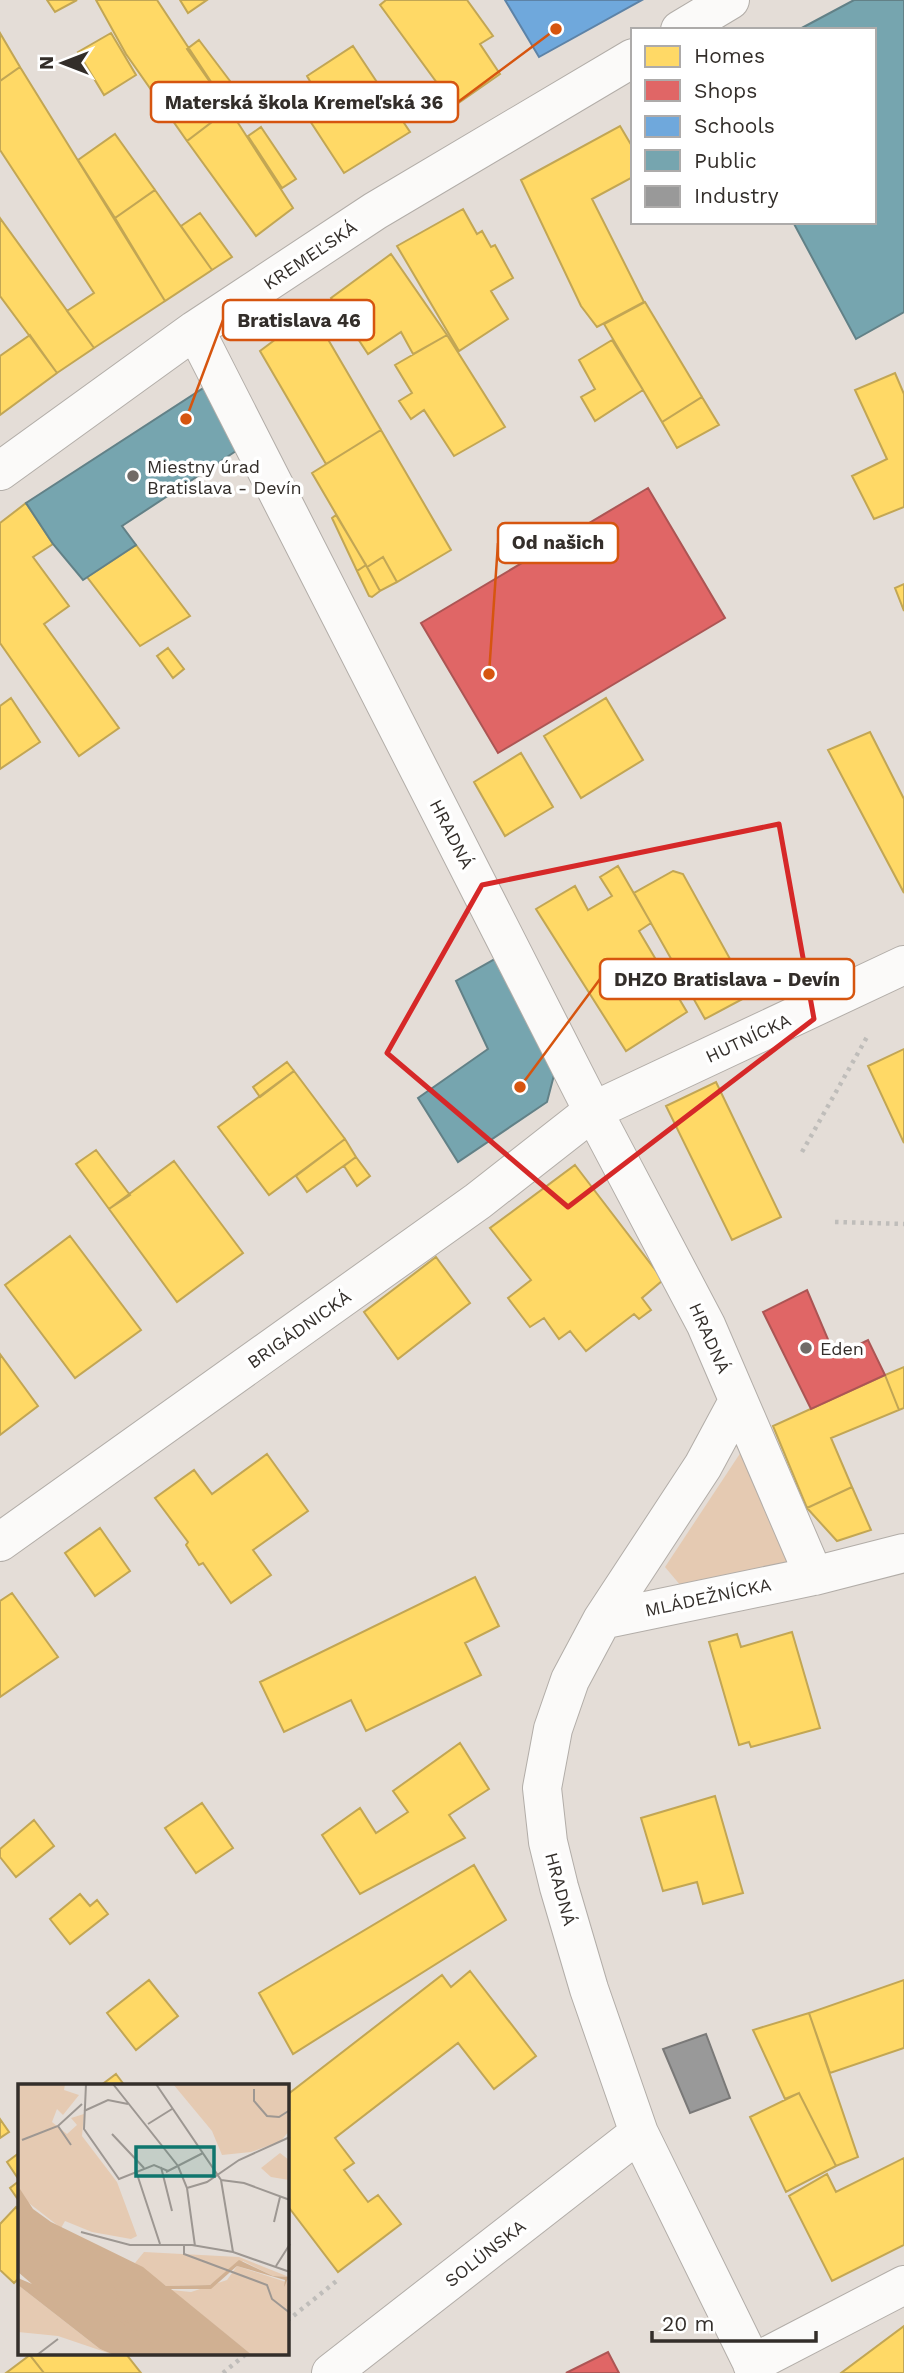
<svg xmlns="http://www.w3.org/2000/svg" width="904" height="2373" viewBox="0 0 904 2373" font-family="'Work Sans',sans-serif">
<rect width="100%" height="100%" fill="#e4ddd7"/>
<path fill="#e5cab2" d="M 743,1449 L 798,1565 L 681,1586 L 665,1567 Z"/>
<path fill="#ffd966" stroke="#c2a654" stroke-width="2" d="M 47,0 L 77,0 L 55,12 Z
M 96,0 L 157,0 L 229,109 L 187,141 L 126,54 Z
M 180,0 L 207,0 L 188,13 Z
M 386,0 L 467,0 L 493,36 L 480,44 L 500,74 L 454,106 L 380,5 Z
M 0,33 L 20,67 L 0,81 Z
M 111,33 L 136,75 L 104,95 L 78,52 Z
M 199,40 L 230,81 L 217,92 L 187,49 Z
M 353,46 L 410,132 L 344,173 L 297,101 L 315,90 L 307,76 Z
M 20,67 L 165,301 L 94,348 L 67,311 L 94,293 L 0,150 L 0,81 Z
M 229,109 L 293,208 L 256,236 L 187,141 Z
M 620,126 L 633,148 L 633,177 L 592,199 L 644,302 L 597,327 L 581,306 L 521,180 Z
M 261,127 L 296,179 L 282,188 L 248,136 Z
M 115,134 L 155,190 L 115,218 L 78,160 Z
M 155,190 L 212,270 L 165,301 L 115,218 Z
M 463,209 L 477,234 L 482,231 L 491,247 L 495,245 L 513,278 L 491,291 L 508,319 L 459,351 L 397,246 Z
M 200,213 L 232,257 L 212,270 L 181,226 Z
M 0,218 L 94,348 L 57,373 L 0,296 Z
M 391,254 L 447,335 L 413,354 L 401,332 L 368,354 L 331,298 Z
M 645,302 L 702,397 L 662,422 L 604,324 Z
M 312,312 L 381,430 L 326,464 L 260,351 Z
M 30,335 L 57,373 L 0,415 L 0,356 Z
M 447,335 L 505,427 L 454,456 L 424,410 L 411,419 L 399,401 L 412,393 L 395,365 Z
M 612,340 L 643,390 L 595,421 L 581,397 L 595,389 L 579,360 Z
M 895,373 L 904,394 L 904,507 L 874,519 L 852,476 L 887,459 L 855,390 Z
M 702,397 L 719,425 L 677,448 L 662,422 Z
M 381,430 L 451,550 L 397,582 L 383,557 L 367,567 L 312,473 Z
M 26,503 L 53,544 L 33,557 L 69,606 L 44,624 L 119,728 L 79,756 L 0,643 L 0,523 Z
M 336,515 L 366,565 L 357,571 L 332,518 Z
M 136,545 L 190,616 L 140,646 L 87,577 Z
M 383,557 L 397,582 L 380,591 L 367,567 Z
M 366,565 L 380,591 L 372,597 L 369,596 L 357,571 Z
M 904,584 L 904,611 L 895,588 Z
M 168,648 L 184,669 L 173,678 L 157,656 Z
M 11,698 L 40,742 L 0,769 L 0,706 Z
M 606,698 L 643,760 L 581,798 L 544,736 Z
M 870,732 L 904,799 L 904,893 L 828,750 Z
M 521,753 L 553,807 L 505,836 L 474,782 Z
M 618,866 L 651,923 L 639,931 L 687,1012 L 626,1051 L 536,909 L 575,886 L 588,910 L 612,896 L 600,877 Z
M 673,871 L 683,874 L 750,995 L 705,1019 L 634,893 Z
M 904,1049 L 904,1143 L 868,1066 Z
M 287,1062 L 294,1071 L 260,1097 L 253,1087 Z
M 294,1071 L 345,1139 L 269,1195 L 218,1127 Z
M 716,1082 L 781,1217 L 732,1240 L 666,1106 Z
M 345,1139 L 356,1157 L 307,1192 L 296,1176 Z
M 96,1150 L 130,1195 L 109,1209 L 76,1164 Z
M 356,1157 L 370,1176 L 357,1186 L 344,1166 Z
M 174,1161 L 243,1253 L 177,1302 L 109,1209 Z
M 575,1165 L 663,1280 L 642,1298 L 651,1310 L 639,1319 L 634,1314 L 586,1351 L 570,1331 L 559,1339 L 544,1318 L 530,1327 L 508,1298 L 531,1280 L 490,1228 Z
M 70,1236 L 141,1330 L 75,1378 L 5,1285 Z
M 436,1257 L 470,1303 L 398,1359 L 364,1312 Z
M 0,1354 L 38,1406 L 0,1435 Z
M 904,1367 L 904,1408 L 899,1410 L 885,1375 Z
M 885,1375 L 899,1410 L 831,1438 L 852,1487 L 807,1508 L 773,1426 Z
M 267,1454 L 308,1511 L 253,1550 L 271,1575 L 231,1603 L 203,1563 L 199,1565 L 186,1545 L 188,1542 L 155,1498 L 194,1470 L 212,1494 Z
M 852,1487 L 871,1530 L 837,1541 L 807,1508 Z
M 100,1528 L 130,1571 L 95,1596 L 65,1553 Z
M 475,1577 L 499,1626 L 465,1643 L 481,1675 L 366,1731 L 351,1700 L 284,1732 L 260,1682 Z
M 12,1593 L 58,1657 L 0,1697 L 0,1601 Z
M 792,1632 L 820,1728 L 751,1747 L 749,1742 L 739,1745 L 709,1642 L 737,1634 L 741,1647 Z
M 460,1743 L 489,1789 L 449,1815 L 465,1838 L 360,1894 L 322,1835 L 360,1808 L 376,1833 L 408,1812 L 393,1791 Z
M 715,1796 L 743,1893 L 703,1904 L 697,1882 L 663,1891 L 641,1818 Z
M 202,1803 L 233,1848 L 196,1873 L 165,1828 Z
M 34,1820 L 54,1846 L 16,1877 L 0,1857 L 0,1849 Z
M 474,1865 L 506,1920 L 293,2054 L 259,1993 Z
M 80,1894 L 90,1906 L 97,1900 L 108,1914 L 70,1944 L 50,1919 Z
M 470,1971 L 536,2056 L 494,2089 L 458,2043 L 335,2138 L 354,2163 L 344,2170 L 368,2202 L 378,2195 L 401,2224 L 338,2272 L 287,2205 L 287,2095 L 442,1975 L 451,1987 Z
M 149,1980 L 178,2016 L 136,2050 L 107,2013 Z
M 904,1980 L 904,2048 L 830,2073 L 809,2013 Z
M 809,2013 L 858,2157 L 836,2166 L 799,2093 L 785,2099 L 753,2030 Z
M 116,2074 L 125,2086 L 100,2086 Z
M 799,2093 L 836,2166 L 786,2192 L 750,2117 Z
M 0,2119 L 9,2132 L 0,2138 Z
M 19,2153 L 19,2180 L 7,2162 Z
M 904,2158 L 904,2245 L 832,2281 L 789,2196 L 827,2174 L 836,2192 Z
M 19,2181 L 19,2201 L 10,2188 Z
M 16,2207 L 19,2211 L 19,2278 L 14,2283 L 0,2270 L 0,2224 Z
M 904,2326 L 904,2373 L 841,2373 Z
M 29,2354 L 126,2354 L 141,2373 L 44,2373 Z
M 30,2355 L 44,2373 L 6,2373 Z"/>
<path fill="#e06666" stroke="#ac5554" stroke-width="2" d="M 648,488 L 725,618 L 498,753 L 421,623 Z
M 807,1290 L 835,1356 L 868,1340 L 885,1375 L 811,1409 L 763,1312 Z
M 608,2352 L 619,2373 L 566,2373 Z"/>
<path fill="#6fa8dc" stroke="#5d83a7" stroke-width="2" d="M 505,0 L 642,0 L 539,57 Z"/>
<path fill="#76a5af" stroke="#628187" stroke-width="2" d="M 854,0 L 904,0 L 904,312 L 856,339 L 793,222 L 874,222 L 874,30 L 798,30 Z
M 205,387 L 239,449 L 122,526 L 136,545 L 83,580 L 53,544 L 26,503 Z
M 495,959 L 554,1075 L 547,1102 L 458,1162 L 418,1098 L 488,1049 L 456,981 Z"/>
<path fill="#999" stroke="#7a7978" stroke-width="2" d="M 706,2034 L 730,2098 L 690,2113 L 663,2049 Z"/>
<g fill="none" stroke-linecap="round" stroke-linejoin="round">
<g stroke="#b2ada8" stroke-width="40">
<path id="minor" d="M 680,30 L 730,0
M 195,330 L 593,1111 L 706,1325 L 814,1576
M 0,471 L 195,330 L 375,211 L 633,58
M 738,1401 L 703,1466 L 602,1620 L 570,1680 L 553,1729 L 542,1788 L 548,1842 L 559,1887 L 589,1989 L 639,2133 L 757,2373
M 0,1542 L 478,1201 L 593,1111 L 904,965
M 602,1620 L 814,1576 L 904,1553
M 752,2364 L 904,2285
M 331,2373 L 639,2133"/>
</g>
<path stroke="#bfbdba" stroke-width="4.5" stroke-dasharray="3.5 5" stroke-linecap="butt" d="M 802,1152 L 867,1037
M 835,1222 L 904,1224
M 287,2321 L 339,2279
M 223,2373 L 246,2354"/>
<use href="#minor" stroke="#fbfaf9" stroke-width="38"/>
</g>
<path fill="none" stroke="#d62828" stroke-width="5" stroke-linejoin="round" d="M 779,824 L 814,1019 L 568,1207 L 387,1053 L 482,885 Z"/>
<g fill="#716b67" stroke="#fff" stroke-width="2.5">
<circle cx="133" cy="476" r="7"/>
<circle cx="806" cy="1348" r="7"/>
</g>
<g text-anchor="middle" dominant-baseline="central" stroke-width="7" stroke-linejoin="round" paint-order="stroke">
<g font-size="18" fill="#332e2a" stroke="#fff">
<text transform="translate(310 255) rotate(-34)">KREMEĽSKÁ</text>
<text transform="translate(452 834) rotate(63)">HRADNÁ</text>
<text transform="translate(748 1038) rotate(-25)">HUTNÍCKA</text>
<text transform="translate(299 1329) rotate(-35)">BRIGÁDNICKÁ</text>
<text transform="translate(710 1338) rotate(66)">HRADNÁ</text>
<text transform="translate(708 1597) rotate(-12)">MLÁDEŽNÍCKA</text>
<text transform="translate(561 1889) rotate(75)">HRADNÁ</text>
<text transform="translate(485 2253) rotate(-38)">SOLÚNSKA</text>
</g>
<g font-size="18" fill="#332e2a" stroke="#fff" text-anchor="start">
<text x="147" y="466">Miestny úrad<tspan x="147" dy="21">Bratislava - Devín</tspan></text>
<text x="820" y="1348">Eden</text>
</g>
</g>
<g transform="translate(18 2084)">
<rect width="271" height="271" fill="#e4ddd7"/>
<path d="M 0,0 L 47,0 L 46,6 L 61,11 L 45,31 L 39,25 L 34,38 L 49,50 L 59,41 L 53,34 L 66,30 L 64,52 L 99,98 L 119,152 L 113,155 L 74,148 L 47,137 L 43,144 L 7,116 L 0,102 ZM 155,0 L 271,0 L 271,47 L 263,57 L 233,68 L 204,71 L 194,47 ZM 262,69 L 271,76 L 271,96 L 253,93 L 243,84 ZM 126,168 L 221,173 L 271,193 L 255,192 L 225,177 L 192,201 L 148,202 L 117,179 ZM 219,182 L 271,199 L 271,271 L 234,271 L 153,206 L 173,208 L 209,196 ZM 0,201 L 82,265 L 96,271 L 40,252 L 0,248 Z" fill="#e5cab2"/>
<path d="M 0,102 L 15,125 L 33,138 L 125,183 L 148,202 L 192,201 L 221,176 L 255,192 L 271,193 L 266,203 L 267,196 L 219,182 L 193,205 L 153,205 L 234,271 L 96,271 L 82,265 L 0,201 L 0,194 L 14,200 L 0,188 Z" fill="#d0b092"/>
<path fill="none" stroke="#d0b092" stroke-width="3.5" d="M 0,151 L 146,271M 94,171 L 94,202 L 116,246"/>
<path fill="none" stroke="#9d9792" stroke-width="2" d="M 68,0 L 66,45 L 101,95 L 136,81 L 150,87M 95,0 L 160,82 L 169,104 L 177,162M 138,0 L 203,96 L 215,168M 236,5 L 236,17 L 249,32 L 261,33 L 272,26M 66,27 L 90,16 L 110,20M 130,40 L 154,25M 40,42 L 53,61M 94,50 L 126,84M 4,56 L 40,42 L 64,20M 143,83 L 154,127M 118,87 L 142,160M 148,88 L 185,69M 203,96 L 226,99 L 272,116M 169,104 L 189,98 L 221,76 L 272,53M 256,138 L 262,113M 63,148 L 112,161 L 174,161 L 215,168 L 272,188M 166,161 L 166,170 L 249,201 L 254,215 L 272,229M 258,182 L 272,160M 19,271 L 40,255"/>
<path fill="#0f766e" fill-opacity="0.15" stroke="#0f766e" stroke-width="3.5" d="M 118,63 L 196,63 L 196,92 L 118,92 Z"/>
<rect width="271" height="271" fill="none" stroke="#332e2a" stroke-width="3.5"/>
</g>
<path fill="none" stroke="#d6550f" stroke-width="2.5" d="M556 29L458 102M186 419L223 320M489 674L498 543M520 1087L600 979"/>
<g fill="#d6550f" stroke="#fff" stroke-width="2.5">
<circle cx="556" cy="29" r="7"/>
<circle cx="186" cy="419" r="7"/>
<circle cx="489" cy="674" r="7"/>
<circle cx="520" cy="1087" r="7"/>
</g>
<g fill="#fff" stroke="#d6550f" stroke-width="2.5">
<rect x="151" y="82" width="307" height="40" rx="7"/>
<rect x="223" y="300" width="151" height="40" rx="7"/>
<rect x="498" y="523" width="120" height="40" rx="7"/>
<rect x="600" y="959" width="254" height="40" rx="7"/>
</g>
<g font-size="19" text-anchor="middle" font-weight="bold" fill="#332e2a">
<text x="304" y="109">Materská škola Kremeľská 36</text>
<text x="299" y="327">Bratislava 46</text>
<text x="558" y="549">Od našich</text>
<text x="727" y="986">DHZO Bratislava - Devín</text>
</g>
<rect x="631" y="28" width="245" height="196" fill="#ffffff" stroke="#adabaa" stroke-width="2"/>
<rect x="645" y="46" width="35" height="21" fill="#ffd966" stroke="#adabaa" stroke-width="2"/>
<text x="694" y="63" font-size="21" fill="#332e2a">Homes</text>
<rect x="645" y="80" width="35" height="21" fill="#e06666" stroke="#adabaa" stroke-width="2"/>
<text x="694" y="98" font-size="21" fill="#332e2a">Shops</text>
<rect x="645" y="116" width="35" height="21" fill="#6fa8dc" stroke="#adabaa" stroke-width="2"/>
<text x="694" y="133" font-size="21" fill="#332e2a">Schools</text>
<rect x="645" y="150" width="35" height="21" fill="#76a5af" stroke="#adabaa" stroke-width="2"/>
<text x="694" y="168" font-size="21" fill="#332e2a">Public</text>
<rect x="645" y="186" width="35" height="21" fill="#999999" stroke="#adabaa" stroke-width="2"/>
<text x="694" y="203" font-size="21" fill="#332e2a">Industry</text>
<g transform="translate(63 63) rotate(270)" stroke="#ffffff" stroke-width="5" paint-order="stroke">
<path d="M0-5L12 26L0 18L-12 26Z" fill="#332e2a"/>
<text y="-10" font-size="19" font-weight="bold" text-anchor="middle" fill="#332e2a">N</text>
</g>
<path d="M652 2331v10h164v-10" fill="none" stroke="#332e2a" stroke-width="3.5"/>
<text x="662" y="2331" font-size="21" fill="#332e2a" stroke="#ffffff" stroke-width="5" paint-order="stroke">20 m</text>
</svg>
